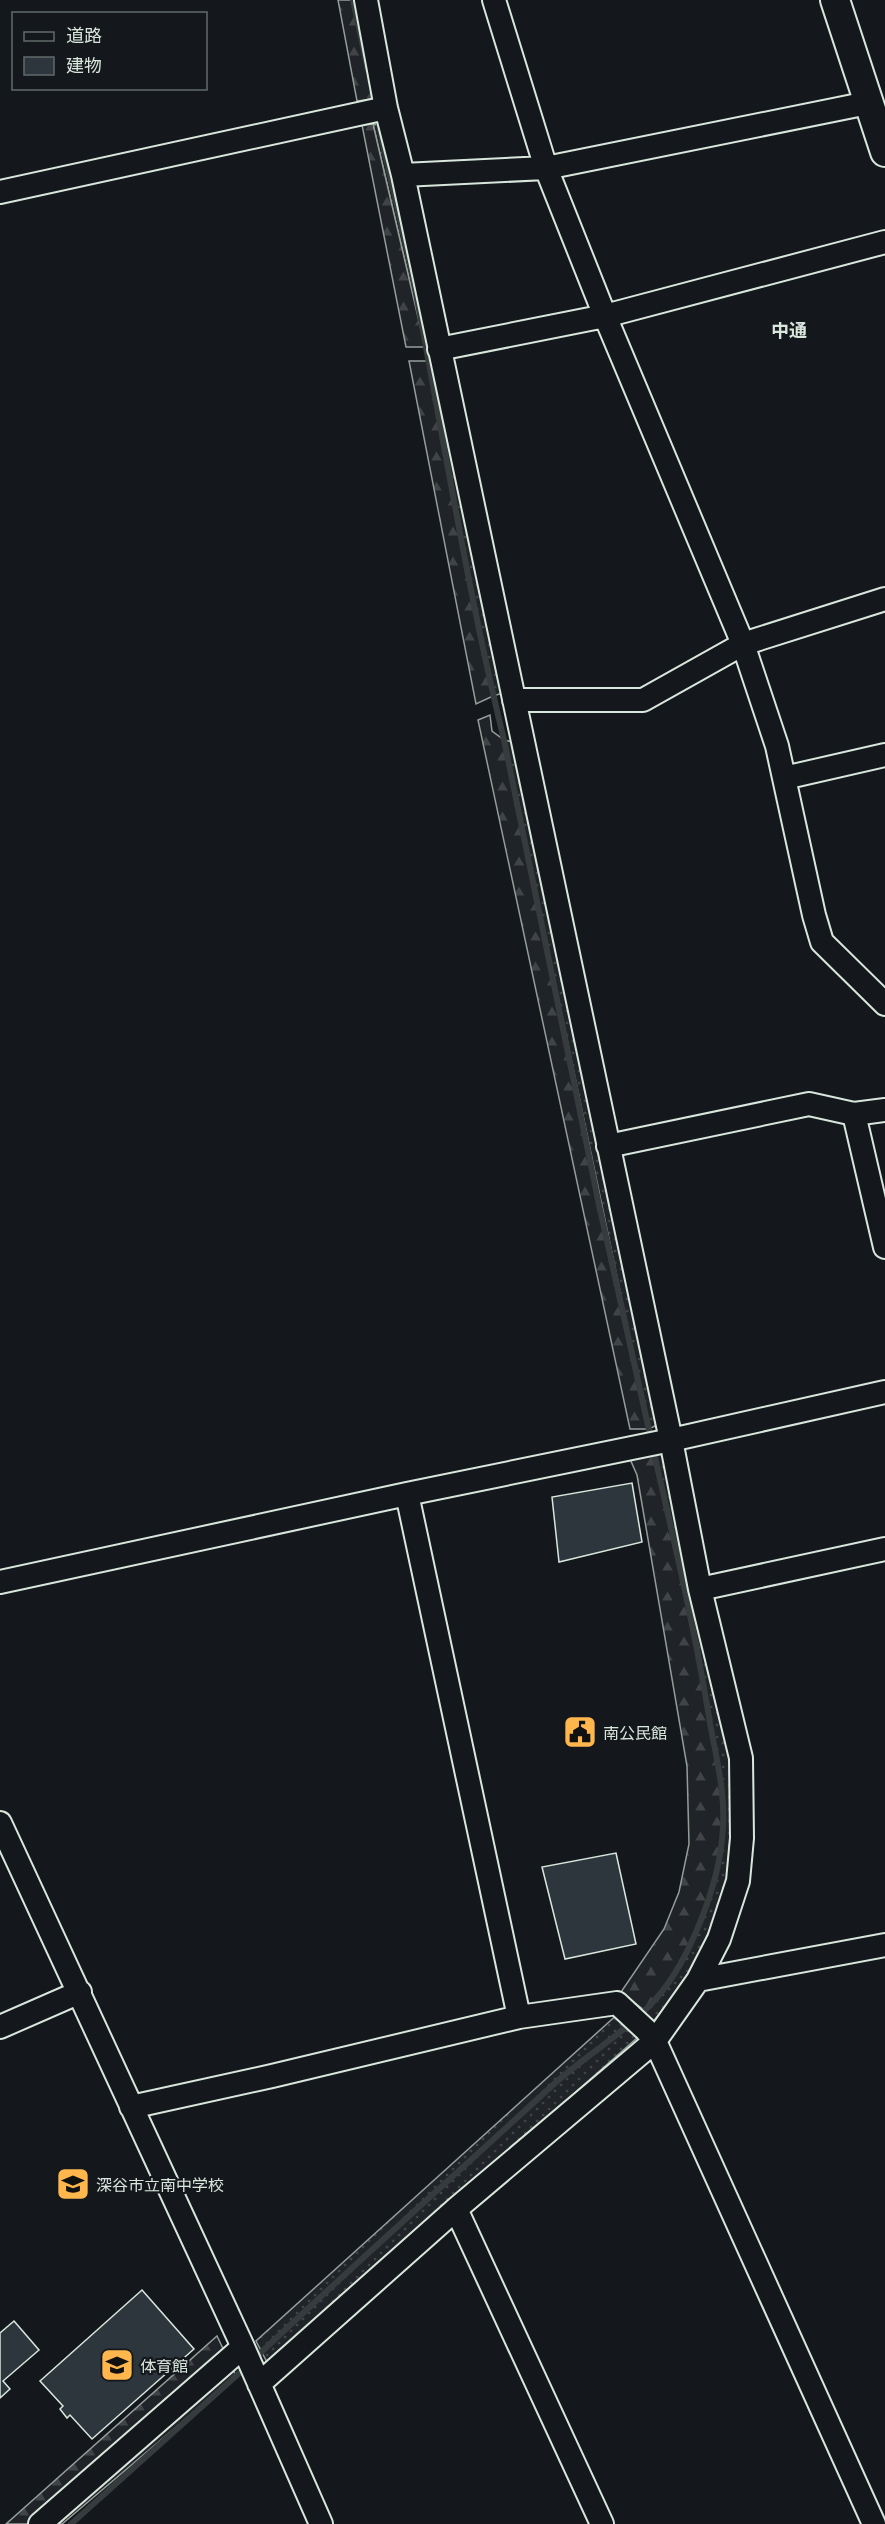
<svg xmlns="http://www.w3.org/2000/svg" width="885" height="2524" viewBox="0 0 885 2524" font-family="Literata,'Noto Sans JP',serif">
<defs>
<pattern id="grass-dots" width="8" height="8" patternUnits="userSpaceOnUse" patternTransform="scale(1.5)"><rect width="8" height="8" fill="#202428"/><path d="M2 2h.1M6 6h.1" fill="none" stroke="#404447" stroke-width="1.8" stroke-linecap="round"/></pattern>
<pattern id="forest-firs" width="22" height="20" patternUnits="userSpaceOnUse" patternTransform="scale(1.5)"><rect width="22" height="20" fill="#202428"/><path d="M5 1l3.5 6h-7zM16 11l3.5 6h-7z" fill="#404447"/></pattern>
</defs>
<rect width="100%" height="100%" fill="#14181c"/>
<path fill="url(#grass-dots)" stroke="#939e99" stroke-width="1.5" d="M 373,124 L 385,127 L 430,348 L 425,347 Z
M 435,360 L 503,693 L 493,696 L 428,361 Z
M 504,740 L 517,743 L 659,1424 L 649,1429 Z
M 667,1452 L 734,1759 L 730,1879 L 690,1978 L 646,2030 L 268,2364 L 256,2341 L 620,2012 L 633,2023 L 662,1991 L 699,1921 L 715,1875 L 722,1840 L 724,1795 L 698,1645 L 655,1455 Z"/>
<path fill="url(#forest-firs)" stroke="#939e99" stroke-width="1.5" d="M 338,0 L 353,0 L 374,99 L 357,101 Z
M 373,124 L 425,347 L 406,347 L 362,125 Z
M 409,361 L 428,361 L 493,696 L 476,704 Z
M 490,715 L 492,731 L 504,740 L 599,1205 L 649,1429 L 630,1429 L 478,720 Z
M 655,1455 C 675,1545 696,1635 711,1727 C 717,1765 727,1800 722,1839 C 719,1869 698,1935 684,1961 C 673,1979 658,1995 644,2010 L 621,1992 L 664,1929 L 679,1892 L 689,1844 L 687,1766 L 637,1475 L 630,1459 Z
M 217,2336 L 236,2376 L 62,2524 L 6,2524 Z"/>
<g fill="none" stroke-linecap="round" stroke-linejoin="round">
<path stroke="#363b3e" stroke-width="6" d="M 353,0 L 368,70
M 379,124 C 390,180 405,236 416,293 C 444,442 468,593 504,740 L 599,1205 L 651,1439
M 253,2360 C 352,2266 454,2176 554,2084 C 591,2051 634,2028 664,1989 C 692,1952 718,1885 722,1839 C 727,1799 717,1762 710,1723 C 695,1630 674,1540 653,1449
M 71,2524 L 246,2367"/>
</g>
<path fill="#2c363c" stroke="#d8e6dc" stroke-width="1.5" d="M 632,1483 L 642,1542 L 559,1562 L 552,1497 Z
M 616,1853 L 636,1944 L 565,1959 L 542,1867 Z
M 142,2290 L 194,2349 L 92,2439 L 70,2415 L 67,2418 L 60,2409 L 63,2406 L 40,2381 Z
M 14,2321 L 39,2350 L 3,2381 L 10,2389 L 0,2398 L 0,2333 Z"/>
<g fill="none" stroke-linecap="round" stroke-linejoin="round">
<g stroke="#d8e6dc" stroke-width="26">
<path id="minor" d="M 494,0 L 546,168 L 605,316 L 743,644 L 777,746 L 814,915 L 822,942 L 885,1004
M 403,175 L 546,168 L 868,103
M 0,192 L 386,108
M 439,349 L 605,316 L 885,242
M 514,700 L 643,700 L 743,644 L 885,599
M 784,778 L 885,755
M 854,1114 L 885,1247
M 608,1146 L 809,1104 L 854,1114 L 885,1110
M 407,1494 L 519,2017
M 0,1582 L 407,1494 L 671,1440 L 885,1392
M 700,1589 L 885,1549
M 0,1823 L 243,2347 L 321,2524
M 698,1980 L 885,1945
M 0,2027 L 80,1992
M 131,2107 L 272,2076 L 519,2017 L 617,2003 L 646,2030 L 655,2041 L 874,2524
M 456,2209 L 602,2524
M 259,2384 L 456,2209 L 655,2041 L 698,1980 L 719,1939 L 738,1881 L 742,1838 L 741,1758 L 700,1589 L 671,1440 L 403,175 L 386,108 L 366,0
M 40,2524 L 243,2347"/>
</g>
<g stroke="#d8e6dc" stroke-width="32">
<path id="major" d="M 835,0 L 885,152"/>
</g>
<use href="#minor" stroke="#14181c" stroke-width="22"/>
<use href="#major" stroke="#14181c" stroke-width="28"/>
</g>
<defs>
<g id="civic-square" transform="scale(1.725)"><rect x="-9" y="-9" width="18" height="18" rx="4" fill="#ffb74d" stroke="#14181c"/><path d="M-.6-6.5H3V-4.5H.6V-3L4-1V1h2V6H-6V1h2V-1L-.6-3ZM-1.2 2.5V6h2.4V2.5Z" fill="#111"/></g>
<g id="school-square" transform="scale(1.725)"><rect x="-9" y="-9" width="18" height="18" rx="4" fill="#ffb74d" stroke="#14181c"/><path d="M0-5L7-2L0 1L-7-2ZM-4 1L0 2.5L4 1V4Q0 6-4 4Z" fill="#111"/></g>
</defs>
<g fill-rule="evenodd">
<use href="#civic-square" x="580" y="1732"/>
<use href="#school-square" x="73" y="2184"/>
<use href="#school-square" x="117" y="2365"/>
</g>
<g text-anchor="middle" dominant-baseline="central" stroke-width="4.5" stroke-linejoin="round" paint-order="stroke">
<g font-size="16" fill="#d8e6dc" stroke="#14181c" text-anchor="start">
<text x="603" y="1732">南公民館</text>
<text x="96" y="2184">深谷市立南中学校</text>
<text x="140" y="2365">体育館</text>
</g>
<g font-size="18" font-weight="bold" fill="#d8e6dc" stroke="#14181c">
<text x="789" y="329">中通</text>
</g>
</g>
<rect x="12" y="12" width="195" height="78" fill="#14181c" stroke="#626a69" stroke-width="1.5"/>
<rect x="24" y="32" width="30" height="9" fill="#14181c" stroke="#626a69" stroke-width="1.5"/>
<text x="66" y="42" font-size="18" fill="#d8e6dc">道路</text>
<rect x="24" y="57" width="30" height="18" fill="#2c363c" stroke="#626a69" stroke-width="1.5"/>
<text x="66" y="72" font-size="18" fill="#d8e6dc">建物</text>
</svg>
